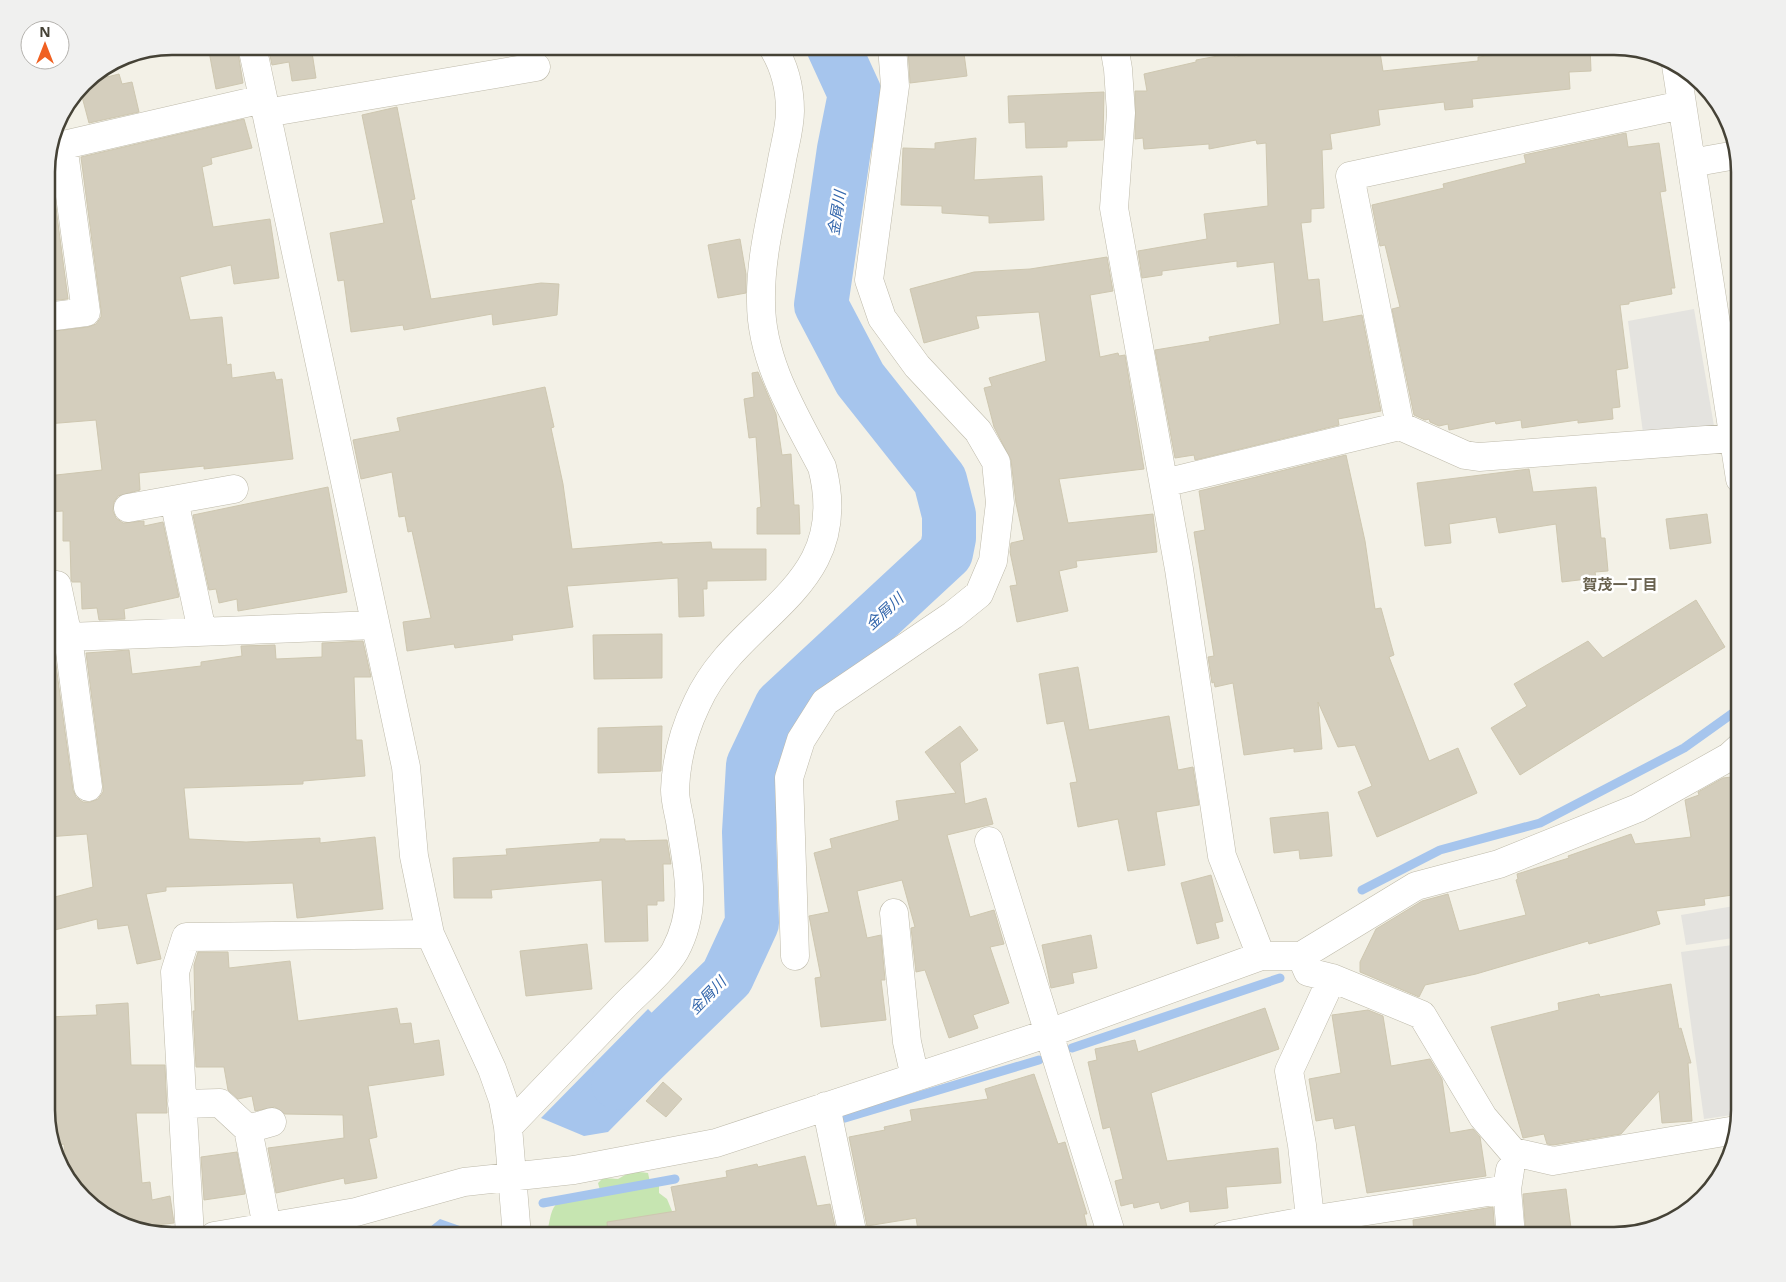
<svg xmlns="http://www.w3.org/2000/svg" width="1786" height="1282" viewBox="0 0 1786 1282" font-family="'Open Sans','Noto Sans JP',sans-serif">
<rect width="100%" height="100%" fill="#f3f1e7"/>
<path fill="#c6e5b1" d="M 632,1171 L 648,1173 L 650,1182 L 659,1183 L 659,1193 L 667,1199 L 672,1211 L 666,1224 L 672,1236 L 545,1236 C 553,1221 546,1202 570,1198 C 576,1197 581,1195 586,1198 L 592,1194 L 601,1194 L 598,1183 L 603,1178 L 618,1179 Z"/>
<path fill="#e4e3df" d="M 1694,309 L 1714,426 L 1643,433 L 1628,321 Z
M 1740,905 L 1740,937 L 1686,945 L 1681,915 Z
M 1740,944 L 1739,1114 L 1704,1119 L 1681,952 Z"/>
<path fill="#a6c5ed" d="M 648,1009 L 689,1050 L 608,1132 L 584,1136 L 541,1118 Z
M 440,1219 L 488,1236 L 400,1236 L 425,1231 Z"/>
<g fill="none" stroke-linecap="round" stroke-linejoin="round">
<path stroke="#a6c5ed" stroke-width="9" d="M 1362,890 L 1440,850 L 1540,823 L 1684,748 L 1740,708
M 1072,1048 L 1280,978
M 845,1118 L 1039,1060
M 543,1203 L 675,1179"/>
<path stroke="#a6c5ed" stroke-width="54" d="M 618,1083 L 727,977 L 752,923 L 749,832 L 753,765 L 781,706 L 946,553 L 949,538 L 949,515 L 940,480 L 860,379 L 821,305 L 844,149 L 855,94 L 833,46"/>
</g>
<path fill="#d4cebd" stroke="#cec7b0" d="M 208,46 L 237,46 L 243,83 L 216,89 Z
M 268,46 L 311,46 L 316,78 L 292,81 L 289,62 L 272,65 Z
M 932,46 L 963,46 L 967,76 L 910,83 L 908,49 Z
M 1315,46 L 1379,46 L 1383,71 L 1478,61 L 1478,57 L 1545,50 L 1545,46 L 1590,46 L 1591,71 L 1569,72 L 1570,89 L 1472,99 L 1473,107 L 1445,110 L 1444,102 L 1378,110 L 1380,125 L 1330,134 L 1332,149 L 1322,150 L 1324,208 L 1311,209 L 1311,222 L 1301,223 L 1308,280 L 1319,279 L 1323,322 L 1362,315 L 1381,411 L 1338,419 L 1339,425 L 1195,460 L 1194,455 L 1175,458 L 1155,350 L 1210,341 L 1209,337 L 1280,324 L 1274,262 L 1237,267 L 1237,261 L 1162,271 L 1162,275 L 1142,278 L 1138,251 L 1207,239 L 1204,214 L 1268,206 L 1266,143 L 1257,144 L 1256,140 L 1209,149 L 1209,144 L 1144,149 L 1143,138 L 1135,139 L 1135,91 L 1147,91 L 1144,74 L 1196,62 L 1196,60 L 1234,53 L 1235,57 Z
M 105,68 L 107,77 L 119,74 L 122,84 L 132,82 L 139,112 L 89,123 L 80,89 L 89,78 Z
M 1104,92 L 1103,140 L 1067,141 L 1067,147 L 1026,148 L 1025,122 L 1009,123 L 1008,96 Z
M 397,107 L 415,199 L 411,200 L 431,299 L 541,283 L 559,284 L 557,315 L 493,325 L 492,314 L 404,330 L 403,325 L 351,332 L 344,280 L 338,281 L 330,233 L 384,223 L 362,115 Z
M 244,119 L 252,148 L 211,158 L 212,164 L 202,167 L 213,227 L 270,219 L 279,278 L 234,284 L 231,265 L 180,277 L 190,320 L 222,317 L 227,365 L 231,364 L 232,378 L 274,372 L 276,380 L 282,379 L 293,459 L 204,469 L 204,466 L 139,473 L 140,490 L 118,496 L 114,502 L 113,511 L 116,518 L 123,523 L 144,521 L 144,526 L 163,522 L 179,597 L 124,609 L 125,619 L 99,620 L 97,608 L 82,609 L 81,582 L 72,582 L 71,579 L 70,541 L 63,541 L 63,511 L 47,512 L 47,476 L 102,470 L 96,420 L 47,424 L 47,332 L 88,327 L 96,324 L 101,317 L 101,310 L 81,157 Z
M 1626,133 L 1628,147 L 1659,143 L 1666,191 L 1660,192 L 1675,288 L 1671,288 L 1672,294 L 1629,302 L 1629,304 L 1620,305 L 1628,368 L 1616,370 L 1620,407 L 1612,408 L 1613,419 L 1578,423 L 1578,420 L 1522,428 L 1521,420 L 1496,424 L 1495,421 L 1449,430 L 1448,424 L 1439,426 L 1430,422 L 1429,419 L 1425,420 L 1414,415 L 1392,309 L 1400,307 L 1385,245 L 1380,246 L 1372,205 L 1444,188 L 1443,184 L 1526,163 L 1524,155 Z
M 976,138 L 974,180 L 1042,176 L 1044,220 L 989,223 L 989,216 L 942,213 L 942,206 L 901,205 L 903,148 L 935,149 L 935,143 Z
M 51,170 L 68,299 L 47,301 L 47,171 Z
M 740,239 L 746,274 L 746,293 L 718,298 L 708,245 Z
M 1107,257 L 1113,291 L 1090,295 L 1100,357 L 1118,353 L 1119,356 L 1125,355 L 1144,469 L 1059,479 L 1068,523 L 1153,514 L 1157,552 L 1076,561 L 1077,567 L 1059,571 L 1068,611 L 1017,622 L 1010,586 L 1017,585 L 1010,552 L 1011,543 L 1024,540 L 1016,503 L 1011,460 L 994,427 L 984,388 L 992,386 L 989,378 L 1046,361 L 1039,312 L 976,316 L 979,328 L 924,343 L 910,289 L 974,272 L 1030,269 Z
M 758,372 L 776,414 L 782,455 L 791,454 L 794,505 L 799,505 L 800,534 L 757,534 L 757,508 L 761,507 L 756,437 L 749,438 L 744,399 L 754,397 L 752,373 Z
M 545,387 L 554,427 L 551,428 L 563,484 L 572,549 L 662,542 L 662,544 L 711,542 L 712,549 L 766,549 L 766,580 L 707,581 L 707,589 L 703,589 L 704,616 L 679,617 L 678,578 L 567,586 L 573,627 L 512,635 L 513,640 L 455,648 L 454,644 L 407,651 L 403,622 L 431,618 L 412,531 L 408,532 L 405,516 L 399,517 L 392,472 L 361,479 L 353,440 L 400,431 L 397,418 Z
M 1346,455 L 1365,541 L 1375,609 L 1381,608 L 1394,655 L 1389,657 L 1429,761 L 1458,748 L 1477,793 L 1377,837 L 1358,792 L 1372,786 L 1355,745 L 1338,747 L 1318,702 L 1322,749 L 1294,752 L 1294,748 L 1244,755 L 1233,683 L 1215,687 L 1214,682 L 1212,683 L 1208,657 L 1214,656 L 1194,532 L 1205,530 L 1199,491 Z
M 1529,469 L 1533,492 L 1596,487 L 1601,538 L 1605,538 L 1608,571 L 1595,572 L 1596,578 L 1562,582 L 1556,524 L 1499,533 L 1496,517 L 1449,524 L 1451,543 L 1425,546 L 1417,483 Z
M 328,487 L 347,592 L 238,611 L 237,599 L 219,603 L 216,589 L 209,590 L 193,515 Z
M 1707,514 L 1711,543 L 1670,549 L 1666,519 Z
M 1696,600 L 1725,647 L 1520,775 L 1491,728 L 1527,706 L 1514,684 L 1588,641 L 1603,658 Z
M 662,634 L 662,678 L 594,679 L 593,635 Z
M 363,641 L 371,677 L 354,677 L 356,740 L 362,740 L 365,776 L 303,781 L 303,784 L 184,788 L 189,839 L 246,842 L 320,838 L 320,843 L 375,837 L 383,909 L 297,918 L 293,883 L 166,887 L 166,891 L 146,894 L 161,959 L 137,964 L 128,925 L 98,929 L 97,919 L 47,932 L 47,899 L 93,887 L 87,834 L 47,837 L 47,659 L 55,658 L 73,790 L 76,797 L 83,802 L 90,802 L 98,799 L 103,792 L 103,785 L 86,653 L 129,650 L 132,674 L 201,666 L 201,662 L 242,656 L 241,646 L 275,645 L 276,659 L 322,657 L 322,643 Z
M 1078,667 L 1089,730 L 1169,716 L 1178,770 L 1193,767 L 1199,805 L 1156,812 L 1165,865 L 1128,871 L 1118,819 L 1078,827 L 1070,783 L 1077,782 L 1064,721 L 1047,724 L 1039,674 Z
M 662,726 L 661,771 L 598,773 L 598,728 Z
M 960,726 L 978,750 L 960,763 L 965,804 L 986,798 L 993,824 L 947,835 L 970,917 L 994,910 L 1004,944 L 990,947 L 1009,1003 L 973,1015 L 978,1028 L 949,1038 L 925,970 L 916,972 L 911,928 L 915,927 L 902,880 L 857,891 L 867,938 L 881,935 L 885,980 L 881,980 L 886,1020 L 821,1027 L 815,978 L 821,977 L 809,916 L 829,912 L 814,853 L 832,848 L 830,839 L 899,820 L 896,801 L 956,793 L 925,752 Z
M 1740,776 L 1740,894 L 1704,899 L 1705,905 L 1656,911 L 1660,924 L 1589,944 L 1588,941 L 1476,974 L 1425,985 L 1419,997 L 1360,972 L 1360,962 L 1376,929 L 1422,901 L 1448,894 L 1459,931 L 1526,915 L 1516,880 L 1518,879 L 1517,874 L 1569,858 L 1568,856 L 1631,834 L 1635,844 L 1691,837 L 1685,800 L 1699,795 L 1698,792 L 1723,778 Z
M 1328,812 L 1332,856 L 1300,859 L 1299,850 L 1274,853 L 1270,818 Z
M 600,839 L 625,839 L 625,841 L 667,840 L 671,864 L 663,864 L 664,901 L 657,901 L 657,905 L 647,905 L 648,941 L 605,942 L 602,880 L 491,890 L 492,898 L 454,898 L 453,858 L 507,855 L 506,849 L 600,842 Z
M 1211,875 L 1223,921 L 1215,923 L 1219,938 L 1197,944 L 1181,883 Z
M 1091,935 L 1097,968 L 1072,973 L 1074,983 L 1051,988 L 1042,945 Z
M 587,944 L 592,989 L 526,996 L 520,951 Z
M 198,952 L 228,952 L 229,968 L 290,961 L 298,1021 L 397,1008 L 400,1024 L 411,1023 L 414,1044 L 439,1040 L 444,1075 L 368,1086 L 377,1137 L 369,1139 L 377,1178 L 345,1184 L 344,1178 L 276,1193 L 268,1148 L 344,1138 L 343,1115 L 285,1114 L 275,1107 L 255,1111 L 252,1096 L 238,1099 L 228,1090 L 224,1067 L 196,1067 L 193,1011 L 195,1011 L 194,965 Z
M 1671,984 L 1679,1029 L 1681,1028 L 1691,1063 L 1688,1063 L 1692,1121 L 1662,1123 L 1659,1091 L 1621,1134 L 1553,1145 L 1547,1144 L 1544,1134 L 1523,1138 L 1491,1027 L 1559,1010 L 1558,1003 L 1599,994 L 1600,997 Z
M 128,1003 L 131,1065 L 165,1065 L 167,1113 L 136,1113 L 142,1183 L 150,1182 L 152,1200 L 170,1196 L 174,1223 L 130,1228 L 96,1210 L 66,1176 L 64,1144 L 59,1145 L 56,1132 L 51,1133 L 46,1118 L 47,1017 L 97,1015 L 96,1005 Z
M 1265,1008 L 1279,1049 L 1151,1093 L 1167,1161 L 1278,1148 L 1281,1183 L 1226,1187 L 1228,1208 L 1190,1212 L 1189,1201 L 1161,1209 L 1159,1202 L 1134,1208 L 1133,1203 L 1121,1206 L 1115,1181 L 1123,1179 L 1110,1127 L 1103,1129 L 1088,1062 L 1097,1060 L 1095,1049 L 1135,1040 L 1138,1052 Z
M 1368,1010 L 1383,1016 L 1391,1066 L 1430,1059 L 1442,1079 L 1450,1133 L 1473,1129 L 1480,1137 L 1486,1176 L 1367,1193 L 1355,1125 L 1335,1129 L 1333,1118 L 1316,1121 L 1309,1079 L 1341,1073 L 1332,1015 Z
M 1034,1074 L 1058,1144 L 1065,1142 L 1087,1214 L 1084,1214 L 1089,1236 L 919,1236 L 916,1218 L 867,1226 L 849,1137 L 885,1130 L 884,1127 L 912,1121 L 910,1110 L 988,1099 L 985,1089 Z
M 663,1082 L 682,1099 L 666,1117 L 646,1101 Z
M 237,1152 L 245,1194 L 204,1200 L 201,1157 Z
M 805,1156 L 817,1206 L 830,1204 L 836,1231 L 828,1233 L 829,1236 L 608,1236 L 607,1222 L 676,1211 L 671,1187 L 727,1177 L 726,1171 L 757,1164 L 758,1167 Z
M 1566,1189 L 1572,1236 L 1526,1236 L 1523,1194 Z
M 1493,1207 L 1495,1236 L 1414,1236 L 1413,1220 Z"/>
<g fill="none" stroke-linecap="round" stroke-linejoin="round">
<g stroke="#bebaaa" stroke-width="29">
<path id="minor" d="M 252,46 L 406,767 L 414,856 L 430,934 L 492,1069 L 503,1100 L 508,1127 L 517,1236
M 1114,46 L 1118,69 L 1121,113 L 1114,208 L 1179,569 L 1222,856 L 1261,956
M 1676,65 L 1740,479
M 266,113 L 536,67
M 51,148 L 263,99
M 1691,163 L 1736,155
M 47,317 L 86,312 L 63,145
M 1400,426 L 1350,176 L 1682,105
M 1164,483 L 1400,426 L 1465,455 L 1479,457 L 1733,438
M 174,500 L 202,631
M 128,508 L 234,489
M 47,586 L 57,585 L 68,637
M 88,787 L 68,637 L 375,625
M 989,841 L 1112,1236
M 894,913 L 907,1042 L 915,1077
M 795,956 L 789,778 L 801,740 L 825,702 L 953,615 L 979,594 L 993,561 L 1000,503 L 996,462 L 978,431 L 917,366 L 882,318 L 869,280 L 895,86 L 892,46
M 1301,956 L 1308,972 L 1332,978 L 1422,1015 L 1483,1117 L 1513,1152 L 1553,1161 L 1736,1130
M 182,1104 L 220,1103 L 248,1129
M 826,1106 L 853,1236
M 508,1127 C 547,1086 586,1046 625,1005 C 639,991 666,967 675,951 C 699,906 687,868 680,821 C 678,811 675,800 675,790 C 676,760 684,730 697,703 C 738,612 854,590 822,467 C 795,415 761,362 761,302 C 760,254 774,206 782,160 C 785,144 790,127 790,111 C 790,89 784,65 772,46
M 1510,1170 L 1507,1189 L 1511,1236
M 267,1227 L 248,1129 L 272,1122
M 190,1236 L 175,972 L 186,937 L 430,934
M 214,1236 L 356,1212 L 464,1182 L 574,1170 L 716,1143 L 1049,1033 L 1261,956 L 1301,956 L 1416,886 L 1499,864 L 1638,808 L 1729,757 L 1740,747
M 1224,1236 L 1310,1220 L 1507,1189
M 1312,1236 L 1302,1145 L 1289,1071 L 1332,978"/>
</g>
<use href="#minor" stroke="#fff" stroke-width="28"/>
</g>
<g text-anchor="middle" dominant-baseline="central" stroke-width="5" stroke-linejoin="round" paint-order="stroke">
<g font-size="15" font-style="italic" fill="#3467ac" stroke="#fff">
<text transform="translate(836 213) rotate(-81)">金屑川</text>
<text transform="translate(884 611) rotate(-43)">金屑川</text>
<text transform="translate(707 995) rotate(-46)">金屑川</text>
</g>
<g font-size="15" font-weight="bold" fill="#68614e" stroke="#fff">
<text x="1620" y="584">賀茂一丁目</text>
</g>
</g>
<path d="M0 0H1786V1282H0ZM172 55H1614A117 117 0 0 1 1731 172V1110A117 117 0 0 1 1614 1227H172A117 117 0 0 1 55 1110V172A117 117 0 0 1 172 55Z" fill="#f0f0ef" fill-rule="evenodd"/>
<path fill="none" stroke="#454236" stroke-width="2.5" d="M172 55H1614A117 117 0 0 1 1731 172V1110A117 117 0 0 1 1614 1227H172A117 117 0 0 1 55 1110V172A117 117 0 0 1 172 55Z"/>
<g transform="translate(45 45)"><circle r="24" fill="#ffffff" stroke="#b5b3af"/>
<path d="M0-4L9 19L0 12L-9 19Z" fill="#f06021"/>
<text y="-8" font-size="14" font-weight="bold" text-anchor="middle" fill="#454236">N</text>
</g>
</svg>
